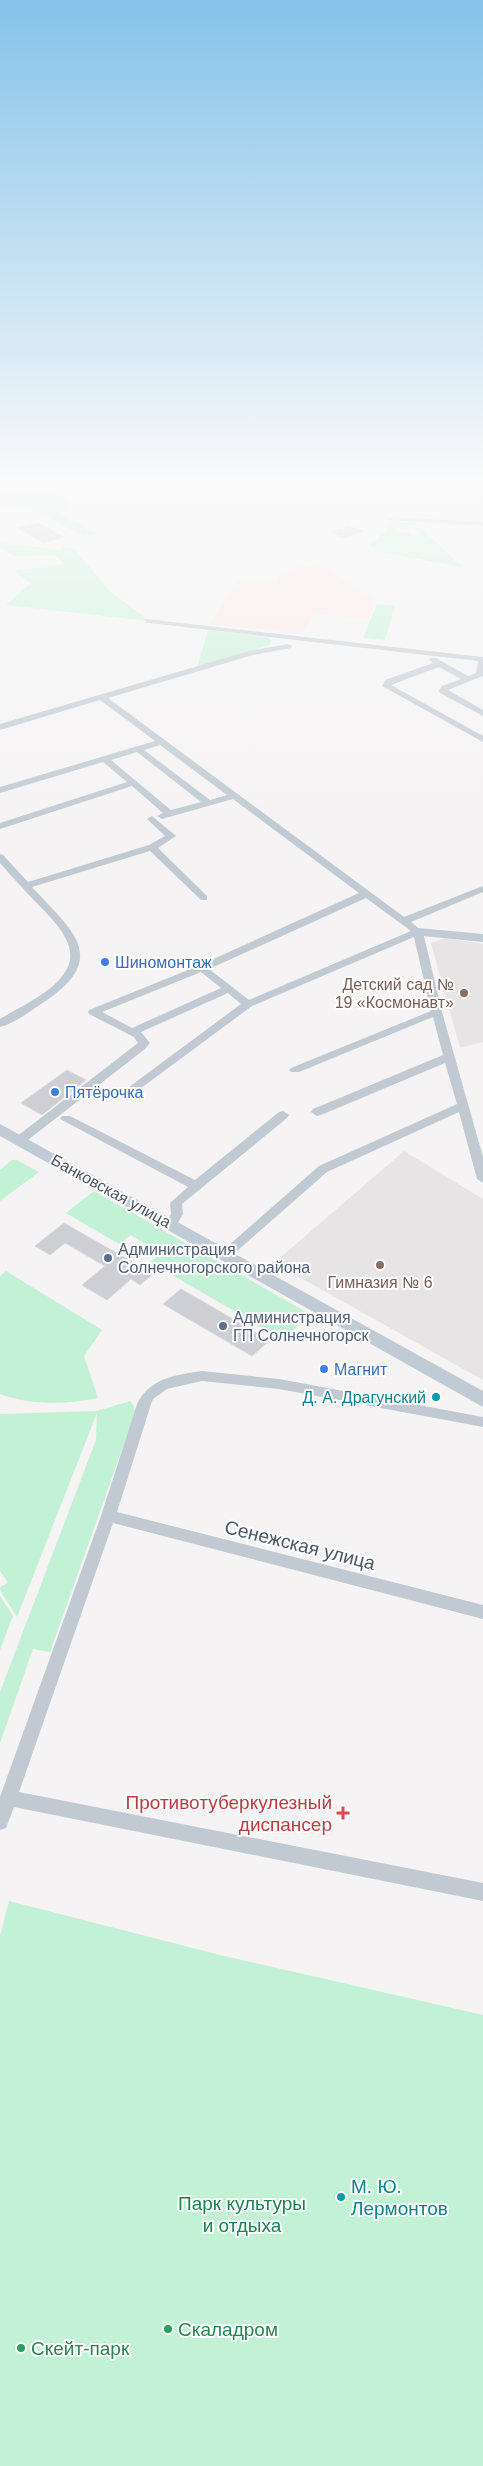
<svg xmlns="http://www.w3.org/2000/svg" width="483" height="2466" viewBox="0 0 483 2466" font-family="Helvetica,sans-serif">
<rect width="100%" height="100%" fill="#f5f3f3"/>
<path fill="#e6e4e5" d="M 446,938 L 483,944 L 483,1042 L 460,1048 L 431,943 Z
M 404,1151 L 483,1199 L 483,1380 L 274,1263 Z"/>
<path fill="#fce8e6" d="M 316,563 L 377,600 L 368,619 L 314,614 L 303,634 L 209,624 L 239,579 L 278,581 L 279,572 Z"/>
<path fill="#c3f1d5" d="M 0,486 L 51,486 L 72,505 L 68,510 L 59,513 L 98,535 L 82,536 L 29,506 L 0,506 Z
M 390,521 L 416,523 L 415,526 L 395,529 L 400,533 L 408,532 L 413,536 L 421,535 L 415,528 L 420,527 L 462,567 L 375,551 L 378,548 L 368,546 L 386,531 Z
M 0,543 L 60,550 L 63,547 L 74,549 L 110,591 L 149,621 L 6,605 L 31,583 L 14,571 L 64,564 L 55,555 L 13,556 L 0,548 Z
M 377,604 L 395,606 L 385,640 L 363,638 Z
M 208,630 L 267,637 L 272,642 L 269,645 L 197,668 Z
M 12,1160 L 17,1160 L 39,1172 L 0,1201 L 0,1170 Z
M 94,1191 L 308,1313 L 285,1341 L 150,1262 L 161,1253 L 131,1235 L 119,1244 L 66,1213 Z
M 6,1271 L 102,1330 L 84,1356 L 98,1398 C 67,1405 29,1405 0,1394 L 0,1276 Z
M 130,1401 L 134,1406 L 135,1413 L 50,1652 L 33,1649 L 0,1743 L 0,1692 L 96,1440 L 97,1413 L 17,1617 L 0,1590 L 0,1587 L 8,1583 L 0,1571 L 0,1414 L 97,1411 Z
M 0,1596 L 13,1616 L 0,1650 Z
M 9,1901 L 224,1956 L 483,2015 L 483,2466 L 0,2466 L 0,1936 Z"/>
<path fill="#cdcfd5" stroke="#d7d9de" d="M 39,523 L 64,537 L 43,543 L 18,528 Z
M 348,526 L 363,531 L 346,538 L 331,532 Z
M 67,1070 L 86,1080 L 42,1115 L 21,1103 Z
M 64,1223 L 132,1262 L 153,1274 L 140,1285 L 131,1279 L 107,1300 L 82,1285 L 105,1266 L 65,1243 L 50,1255 L 35,1246 Z
M 181,1289 L 221,1312 L 269,1341 L 252,1356 L 163,1304 Z"/>
<g fill="none" stroke-linecap="round" stroke-linejoin="round">
<path fill="#c1cad2" fill-rule="evenodd" d="M 389,517 L 483,522 L 483,526 L 387,520 L 387,518 Z
M 146,619 L 483,657 L 483,676 L 448,690 L 483,710 L 483,716 L 440,693 L 439,691 L 442,686 L 461,679 L 439,667 L 391,685 L 483,736 L 483,742 L 382,686 L 385,680 L 433,663 L 429,660 L 430,658 L 436,658 L 468,676 L 476,673 L 478,661 L 149,623 L 146,623 Z
M 288,644 L 292,646 L 291,648 L 253,655 L 108,698 L 404,917 L 483,886 L 483,892 L 411,922 L 423,932 L 442,1012 L 483,1157 L 483,1183 L 477,1179 L 459,1112 L 327,1172 L 229,1258 L 221,1258 L 219,1255 L 221,1252 L 319,1166 L 457,1104 L 445,1063 L 321,1115 L 317,1116 L 311,1112 L 313,1109 L 443,1055 L 433,1017 L 299,1072 L 291,1072 L 289,1070 L 291,1068 L 431,1011 L 414,937 L 252,1006 L 129,1097 L 123,1093 L 125,1090 L 241,1004 L 228,993 L 141,1032 L 150,1043 L 145,1049 L 24,1143 L 16,1143 L 14,1140 L 16,1137 L 138,1043 L 134,1037 L 89,1014 L 88,1012 L 89,1010 L 198,966 L 359,893 L 233,799 L 162,819 L 157,816 L 163,813 L 132,786 L 0,829 L 0,823 L 127,782 L 103,762 L 0,793 L 0,787 L 155,741 L 100,700 L 0,730 L 0,724 L 249,651 ZM 160,745 L 227,795 L 210,800 L 144,750 ZM 137,752 L 201,802 L 171,810 L 111,760 ZM 366,898 L 411,931 L 249,1000 L 209,969 ZM 201,972 L 221,988 L 132,1028 L 102,1012 Z
M 152,816 L 176,836 L 158,848 L 207,896 L 207,900 L 201,900 L 150,851 L 32,887 C 69,928 111,956 47,1000 C 33,1009 16,1023 0,1027 L 0,1019 C 21,1006 48,995 63,975 C 86,946 49,917 31,897 C 20,886 10,874 0,863 L 0,854 L 3,855 L 28,882 L 149,845 L 165,836 L 147,819 Z
M 283,1111 L 289,1115 L 287,1118 L 182,1204 L 183,1214 L 175,1228 L 171,1229 L 165,1225 L 171,1214 L 170,1203 L 188,1187 L 60,1119 L 62,1116 L 70,1116 L 195,1180 L 279,1112 Z
M 202,1371 L 279,1379 L 483,1417 L 483,1427 L 279,1389 L 202,1381 L 167,1389 L 153,1399 L 151,1404 L 117,1512 L 483,1605 L 483,1619 L 113,1523 L 19,1792 L 483,1883 L 483,1901 L 14,1807 L 6,1828 L 0,1830 L 0,1797 L 101,1516 L 137,1404 C 150,1378 175,1375 202,1371 Z"/>
<path fill="#c1cbd6" fill-rule="evenodd" d="M 418,928 L 483,934 L 483,942 L 413,935 L 411,932 Z
M 0,1124 L 483,1391 L 483,1407 L 0,1136 Z"/>
</g>
<linearGradient id="sky" x2="0" y2="1"><stop stop-color="#85c3ea"/><stop offset="0.58" stop-color="#fafafa"/><stop offset="1" stop-color="#fafafa" stop-opacity="0"/></linearGradient>
<rect width="483" height="831" fill="url(#sky)"/>
<g fill="#3f7fe0" stroke="#fff" stroke-width="2">
<circle cx="105" cy="962" r="5"/>
<circle cx="55" cy="1092" r="5"/>
<circle cx="324" cy="1369" r="5"/>
</g>
<g fill="#8d6e63" stroke="#fff" stroke-width="2">
<circle cx="464" cy="993" r="5"/>
<circle cx="380" cy="1265" r="5"/>
</g>
<g fill="#5c6f8a" stroke="#fff" stroke-width="2">
<circle cx="108" cy="1258" r="5"/>
<circle cx="223" cy="1326" r="5"/>
</g>
<g fill="#0f9aa8" stroke="#fff" stroke-width="2">
<circle cx="436" cy="1397" r="5"/>
<circle cx="341" cy="2197" r="5"/>
</g>
<path fill="#e0444e" stroke="#fff" stroke-width="2" d="M340.5 1805.5h5v5h5v5h-5v5h-5v-5h-5v-5h5z"/>
<g fill="#2e9e5b" stroke="#fff" stroke-width="2">
<circle cx="168" cy="2329" r="5"/>
<circle cx="21" cy="2348" r="5"/>
</g>
<g text-anchor="middle" dominant-baseline="central" stroke-width="4" stroke-linejoin="round" paint-order="stroke">
<g font-size="16" fill="#366cbe" stroke="#fff" text-anchor="start">
<text x="115" y="962">Шиномонтаж</text>
<text x="65" y="1092">Пятёрочка</text>
<text x="334" y="1369">Магнит</text>
</g>
<g font-size="16" fill="#785e54" stroke="#fff" text-anchor="end">
<text x="454" y="984">Детский сад №<tspan x="454" dy="18">19 «Космонавт»</tspan></text>
<text x="380" y="1282" text-anchor="middle">Гимназия № 6</text>
</g>
<g font-size="16" fill="#4a5661" stroke="#fff">
<text transform="translate(111 1191) rotate(29)">Банковская улица</text>
</g>
<g font-size="16" fill="#4e5e75" stroke="#fff" text-anchor="start">
<text x="118" y="1249">Администрация<tspan x="118" dy="18">Солнечногорского района</tspan></text>
<text x="233" y="1317">Администрация<tspan x="233" dy="18">ГП Солнечногорск</tspan></text>
</g>
<g font-size="16" fill="#0d838f" stroke="#fff" text-anchor="end">
<text x="426" y="1397">Д. А. Драгунский</text>
</g>
<g font-size="19" fill="#4a5661" stroke="#fff">
<text transform="translate(300 1545) rotate(14)">Сенежская улица</text>
</g>
<g font-size="19" fill="#be3a42" stroke="#fff" text-anchor="end">
<text x="332" y="1802">Противотуберкулезный<tspan x="332" dy="22">диспансер</tspan></text>
</g>
<g font-size="19" fill="#0d838f" stroke="#fff" text-anchor="start">
<text x="351" y="2186">М. Ю.<tspan x="351" dy="22">Лермонтов</tspan></text>
</g>
<g font-size="19" fill="#17864f" stroke="#fff">
<text x="242" y="2203">Парк культуры<tspan x="242" dy="22">и отдыха</tspan></text>
</g>
<g font-size="19" fill="#27864d" stroke="#fff" text-anchor="start">
<text x="178" y="2329">Скаладром</text>
<text x="31" y="2348">Скейт-парк</text>
</g>
</g>
</svg>
